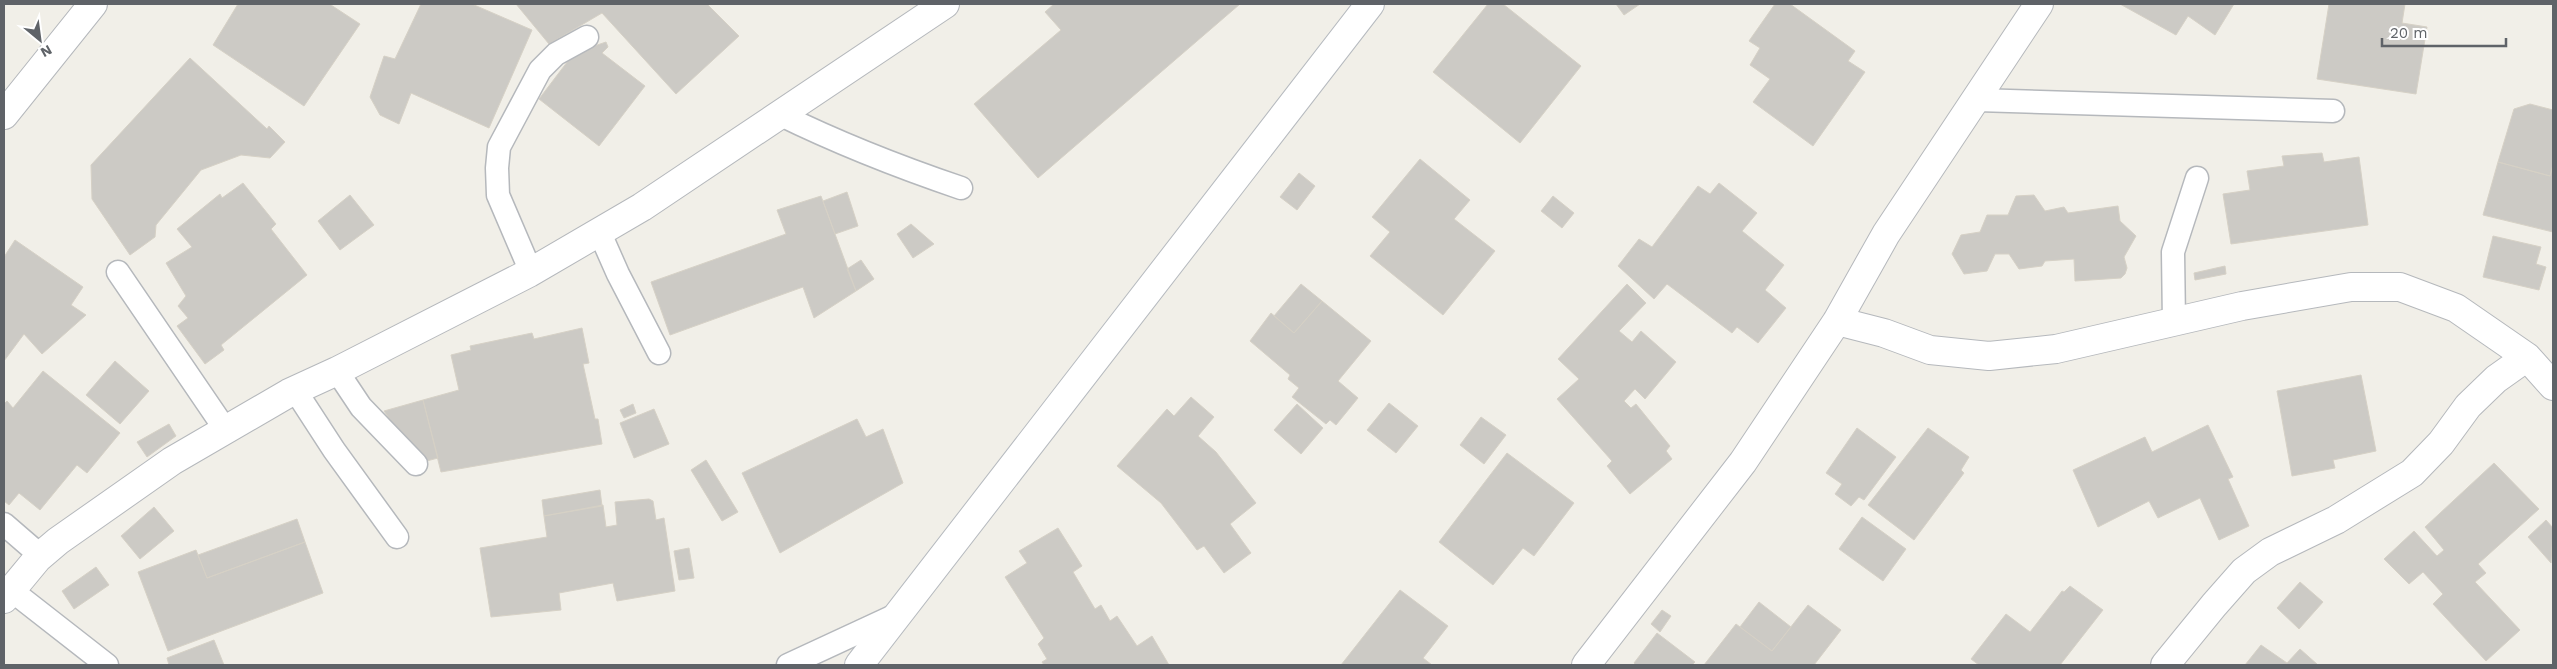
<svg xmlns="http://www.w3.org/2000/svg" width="2557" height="669" viewBox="0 0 2557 669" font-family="'Work Sans',sans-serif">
<rect width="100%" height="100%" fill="#f1efe8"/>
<path fill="#cccac5" stroke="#d6d1c6" d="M 238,4 L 332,4 L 331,5 L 360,24 L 304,106 L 213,45 Z
M 421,4 L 472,4 L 532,30 L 489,128 L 411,93 L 399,124 L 380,115 L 370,97 L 384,56 L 395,59 Z
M 516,4 L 707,4 L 739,36 L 676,94 L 602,13 L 549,44 Z
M 1054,4 L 1240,4 L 1038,178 L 974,104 L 1061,30 L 1045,12 Z
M 1488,4 L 1503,4 L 1581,66 L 1520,143 L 1433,72 Z
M 1616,4 L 1640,4 L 1624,15 Z
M 1775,4 L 1790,4 L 1855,51 L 1848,61 L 1865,72 L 1813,146 L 1753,102 L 1770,79 L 1750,65 L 1760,48 L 1749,41 Z
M 2120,4 L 2234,4 L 2215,35 L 2188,16 L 2176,35 Z
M 2329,4 L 2405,4 L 2402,23 L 2427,27 L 2416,94 L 2317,79 Z
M 606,42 L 608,47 L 602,53 L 645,86 L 599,146 L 539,99 L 574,53 Z
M 190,58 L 267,129 L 269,126 L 285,142 L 270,158 L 241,155 L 201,170 L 156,225 L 155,237 L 130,255 L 92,199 L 91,165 Z
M 2530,104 L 2553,110 L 2553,165 L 2550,176 L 2498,162 L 2514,109 Z
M 2322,153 L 2324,162 L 2359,157 L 2368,225 L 2231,244 L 2223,194 L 2250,190 L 2247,171 L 2284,166 L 2282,156 Z
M 1420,159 L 1470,200 L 1454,219 L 1495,251 L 1443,315 L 1370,256 L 1390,232 L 1372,217 Z
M 2498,162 L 2550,176 L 2553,165 L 2553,232 L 2483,215 Z
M 1299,173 L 1315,186 L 1297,210 L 1280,197 Z
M 243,183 L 276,224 L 271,229 L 307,275 L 221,345 L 224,350 L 205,364 L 177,326 L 188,318 L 178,306 L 186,296 L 166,263 L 192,247 L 177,229 L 220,194 L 222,198 Z
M 1719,183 L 1757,213 L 1742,231 L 1784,265 L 1765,290 L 1786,308 L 1758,343 L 1737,327 L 1732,333 L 1667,284 L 1654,299 L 1618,266 L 1639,239 L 1652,247 L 1698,186 L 1710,194 Z
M 847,192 L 858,226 L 835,234 L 823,201 Z
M 350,195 L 374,225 L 340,250 L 318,221 Z
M 2034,195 L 2045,211 L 2064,207 L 2068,213 L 2118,206 L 2120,221 L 2136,236 L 2124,257 L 2127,268 L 2125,274 L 2121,278 L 2075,281 L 2074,259 L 2045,261 L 2042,266 L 2019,269 L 2009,254 L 1995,254 L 1987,271 L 1964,274 L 1952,254 L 1961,235 L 1980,232 L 1987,215 L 2008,215 L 2016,196 Z
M 821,196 L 856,291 L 814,318 L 803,287 L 670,335 L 651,282 L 786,234 L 777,210 Z
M 1553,196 L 1574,213 L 1562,228 L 1541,211 Z
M 911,224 L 934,244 L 913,258 L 897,234 Z
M 2493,236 L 2541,247 L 2536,264 L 2546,267 L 2539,290 L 2483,277 Z
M 15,240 L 83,287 L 71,305 L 86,315 L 42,354 L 24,334 L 4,361 L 4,257 Z
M 861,260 L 874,279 L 856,291 L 847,269 Z
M 2225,266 L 2226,274 L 2195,280 L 2194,273 Z
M 1301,284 L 1322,301 L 1294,333 L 1274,316 Z
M 1627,284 L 1646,303 L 1619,331 L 1632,342 L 1641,331 L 1676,362 L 1645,399 L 1635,389 L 1624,401 L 1631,408 L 1636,404 L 1670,446 L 1666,451 L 1672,459 L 1630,494 L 1607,466 L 1612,461 L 1557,399 L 1579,379 L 1558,359 Z
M 1322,301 L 1371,341 L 1338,381 L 1358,398 L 1336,425 L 1330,420 L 1326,424 L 1292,397 L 1299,388 L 1288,379 L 1290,375 L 1250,341 L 1271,313 L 1294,333 Z
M 582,328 L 589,363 L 583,364 L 595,419 L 598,419 L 602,444 L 441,472 L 423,400 L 459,390 L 451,355 L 471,350 L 470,346 L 532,333 L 534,339 Z
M 115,361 L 149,391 L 120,424 L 86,395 Z
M 43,371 L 120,433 L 87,473 L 77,465 L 40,510 L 19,493 L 9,505 L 4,501 L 4,404 L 7,401 L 13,408 Z
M 2361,375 L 2376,451 L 2333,460 L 2335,468 L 2292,476 L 2277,391 Z
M 1191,397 L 1214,417 L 1198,436 L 1216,452 L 1256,503 L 1230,524 L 1251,553 L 1224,573 L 1204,546 L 1197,550 L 1161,503 L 1117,466 L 1167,409 L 1174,416 Z
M 423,400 L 438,458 L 419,463 L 384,411 Z
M 1389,403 L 1418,426 L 1396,453 L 1367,430 Z
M 633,404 L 636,413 L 624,418 L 620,410 Z
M 1297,404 L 1323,428 L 1301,454 L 1274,430 Z
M 654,409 L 669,444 L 634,458 L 620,423 Z
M 1481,417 L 1506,435 L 1484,464 L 1460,445 Z
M 857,419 L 866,437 L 883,429 L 903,483 L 780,553 L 742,473 Z
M 169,424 L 176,436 L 147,457 L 137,442 Z
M 2208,425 L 2233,477 L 2228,479 L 2249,526 L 2219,540 L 2200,498 L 2158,518 L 2149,501 L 2098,527 L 2073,470 L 2145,437 L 2152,452 Z
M 1857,428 L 1896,457 L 1864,500 L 1859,497 L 1851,506 L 1835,494 L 1842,484 L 1826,473 Z
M 1928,428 L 1969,457 L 1961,470 L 1964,473 L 1914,540 L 1868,505 Z
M 1507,453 L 1574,503 L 1534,556 L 1523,548 L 1493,585 L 1439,542 Z
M 706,460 L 738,512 L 722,521 L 691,470 Z
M 2494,463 L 2539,509 L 2478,564 L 2486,573 L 2475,582 L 2520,630 L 2486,661 L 2433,604 L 2443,594 L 2423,572 L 2409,584 L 2384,559 L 2414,531 L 2437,556 L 2444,550 L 2425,527 Z
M 600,490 L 602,506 L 544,516 L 542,500 Z
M 649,499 L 653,501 L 656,520 L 664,518 L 675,591 L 617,601 L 613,583 L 559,593 L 561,610 L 491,617 L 480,548 L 547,537 L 544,516 L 603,505 L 606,527 L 617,525 L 615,502 Z
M 154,507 L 174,531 L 140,559 L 121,536 Z
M 1862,517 L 1906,549 L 1883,581 L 1839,549 Z
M 297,519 L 305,542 L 207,578 L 198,555 Z
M 2546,520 L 2553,528 L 2551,563 L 2528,537 Z
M 1058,528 L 1082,566 L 1073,572 L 1095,609 L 1101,605 L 1110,621 L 1117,616 L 1137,646 L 1152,636 L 1169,665 L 1044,665 L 1042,662 L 1047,659 L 1038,644 L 1044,638 L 1005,577 L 1027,563 L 1019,551 Z
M 305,542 L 323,593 L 168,651 L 138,572 L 196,550 L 207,578 Z
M 689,548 L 694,578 L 679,580 L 674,551 Z
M 96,567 L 109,585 L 74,609 L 62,591 Z
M 2300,582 L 2323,602 L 2299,629 L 2277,608 Z
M 2070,586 L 2103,610 L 2060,665 L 1979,665 L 1971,659 L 2006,614 L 2030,632 L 2062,591 L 2064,592 Z
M 1400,590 L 1448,626 L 1423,658 L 1432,665 L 1341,665 Z
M 1759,602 L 1791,627 L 1772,651 L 1740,627 Z
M 1808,605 L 1841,630 L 1814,665 L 1704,665 L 1736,624 L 1772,651 Z
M 1662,610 L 1671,616 L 1660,632 L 1651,624 Z
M 1657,633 L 1695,662 L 1692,665 L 1636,665 L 1634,663 Z
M 214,640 L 224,665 L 169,665 L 167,658 Z
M 2261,645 L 2287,663 L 2300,649 L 2318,665 L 2245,665 Z"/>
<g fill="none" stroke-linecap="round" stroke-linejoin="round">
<g stroke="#b5b8bc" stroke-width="25">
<path id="service" d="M 1977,100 L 2333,111
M 779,114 C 838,143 899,167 961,188
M 599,231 L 618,274 L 659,353
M 118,272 L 225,429
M 531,272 L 498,195 L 497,168 L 499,147 L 540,70 L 556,54 L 587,37
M 2174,323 L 2173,252 L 2197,178
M 337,371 L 361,407 L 416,464
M 295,390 L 334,450 L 397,537
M 4,524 L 41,556
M 11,590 L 107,665
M 788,665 L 898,614"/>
</g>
<g stroke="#b5b8bc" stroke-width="30">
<path id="minor" d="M 4,115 L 93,4
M 1837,321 L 1884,333 L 1930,350 L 1989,356 L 2056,349 L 2242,306 L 2351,287 L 2400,287 L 2456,308 L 2527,357 L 2553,386
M 4,599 L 38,558 L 58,541 L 172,461 L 289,393 L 337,371 L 529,273 L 642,207 L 945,4
M 1586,665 L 1743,462 L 1837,321 L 1886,234 L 2039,4
M 2165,665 L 2214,605 L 2244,571 L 2270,552 L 2336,520 L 2412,473 L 2441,443 L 2468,406 L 2496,379 L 2527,357"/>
</g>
<g stroke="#b6babf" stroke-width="30">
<path id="secondary" d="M 859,665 L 1370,4"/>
</g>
<use href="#service" stroke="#fff" stroke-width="22"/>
<use href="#minor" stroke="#fff" stroke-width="28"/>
<use href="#secondary" stroke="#fff" stroke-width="28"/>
</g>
<rect width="2557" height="669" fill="none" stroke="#5f6368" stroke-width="10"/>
<g transform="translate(40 40) rotate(151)" stroke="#ffffff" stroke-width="4" paint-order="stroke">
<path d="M0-4L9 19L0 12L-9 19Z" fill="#5f6368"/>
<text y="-8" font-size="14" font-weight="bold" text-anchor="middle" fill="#5f6368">N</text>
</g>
<path d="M2382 38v8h124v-8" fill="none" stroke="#5f6368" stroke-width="2.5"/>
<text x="2390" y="38" font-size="15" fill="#5f6368" stroke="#ffffff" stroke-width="4" paint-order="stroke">20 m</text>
</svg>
